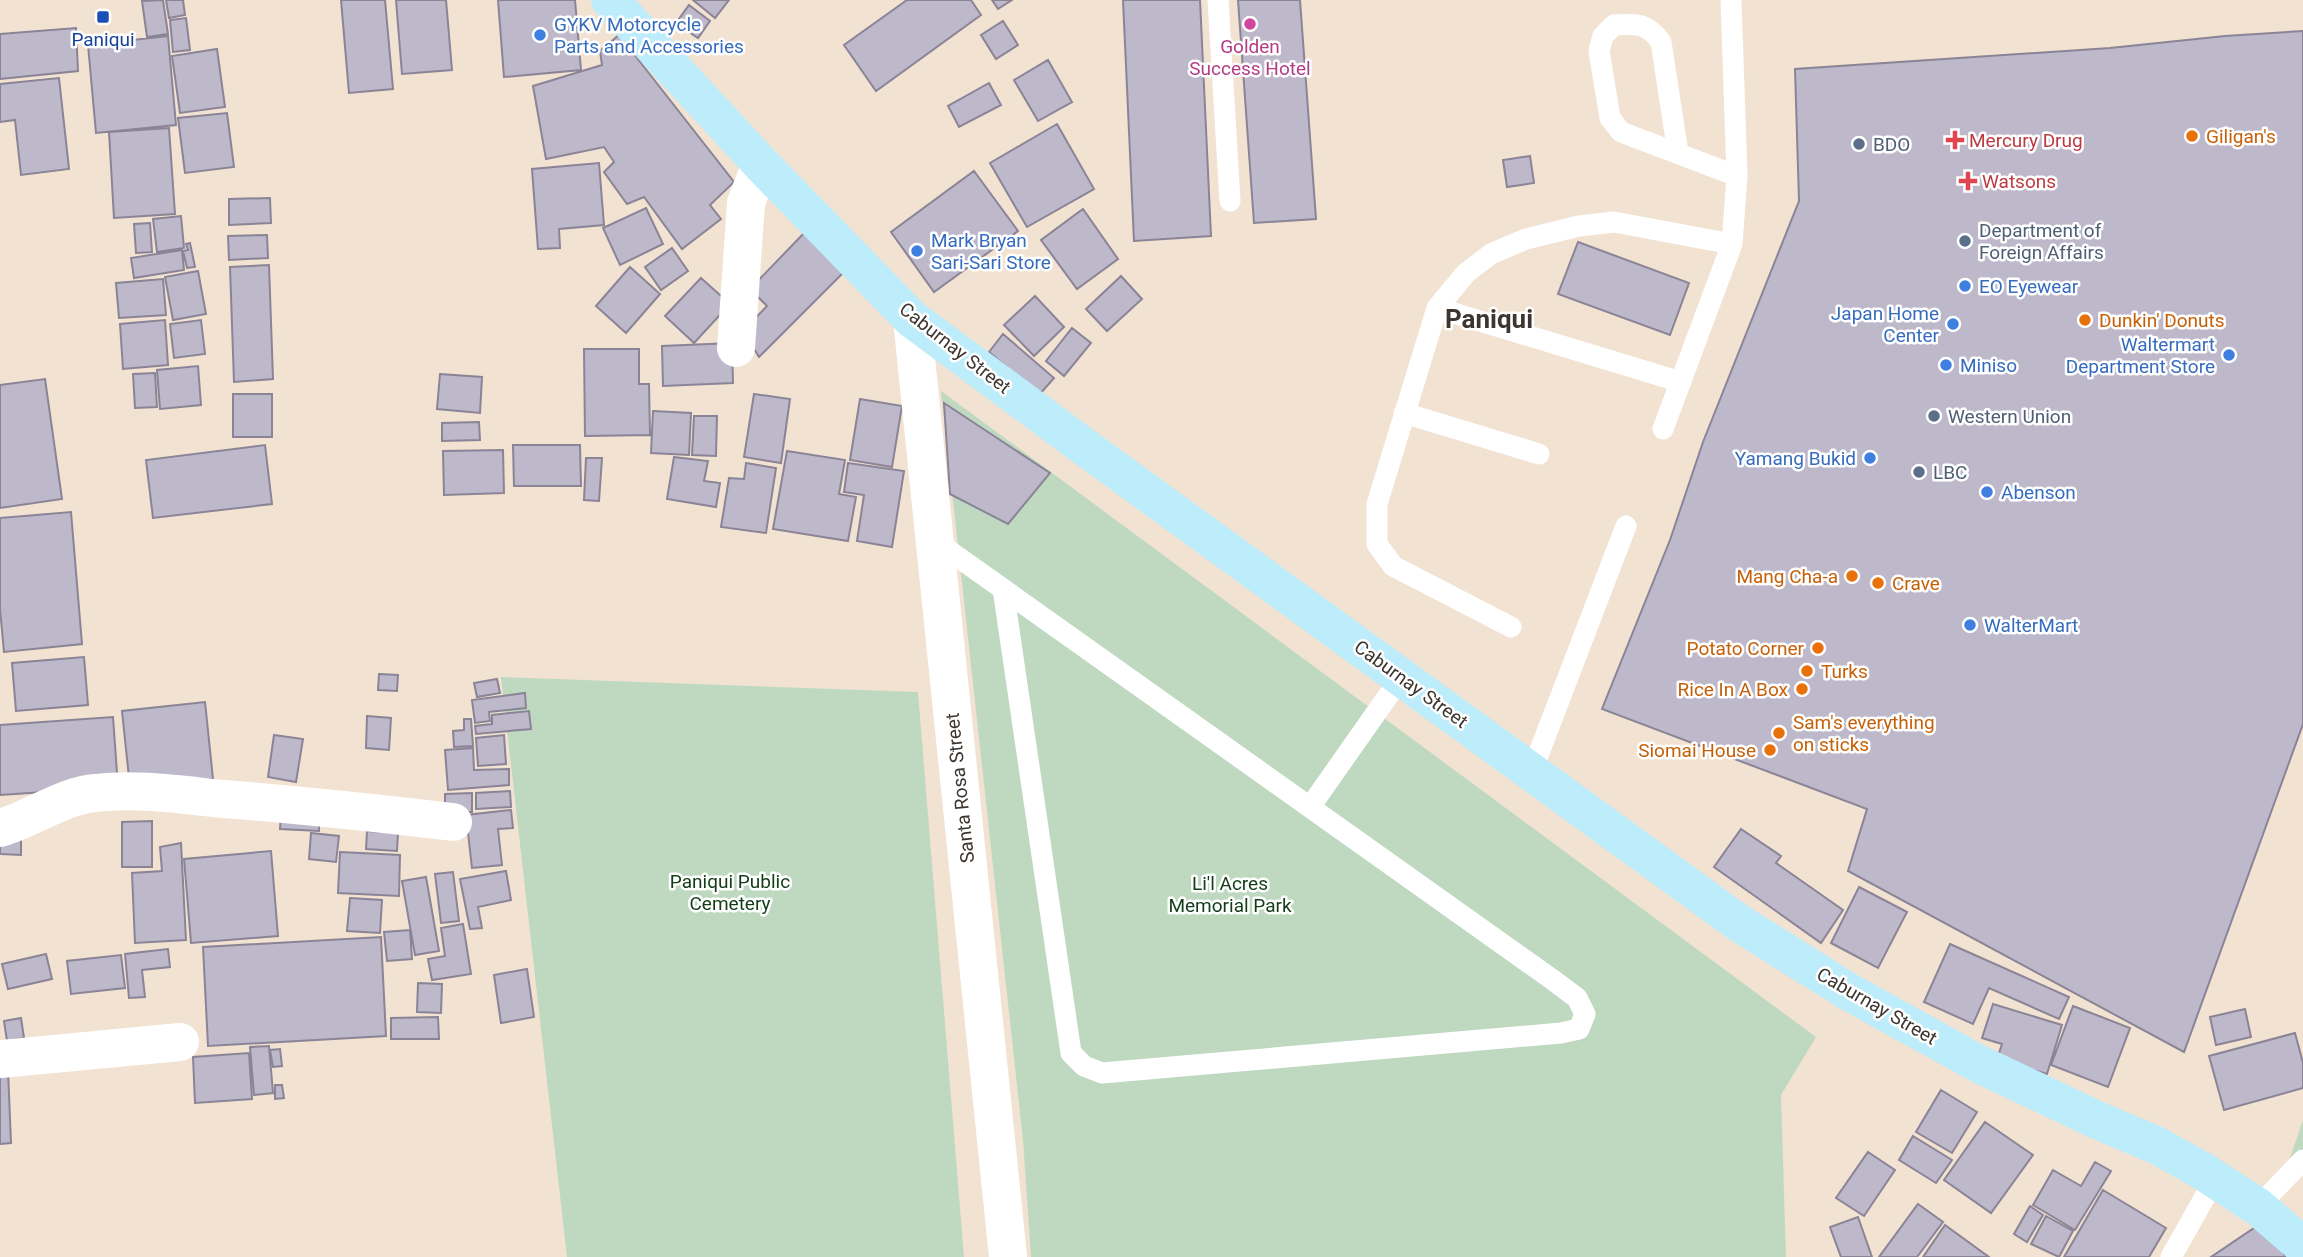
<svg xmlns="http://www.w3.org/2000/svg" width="2303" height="1257" viewBox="0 0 2303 1257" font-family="Roboto,sans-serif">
<rect width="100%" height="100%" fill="#f2e2d2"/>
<path fill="#bfd9c0" d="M 941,391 L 1816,1037 L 1781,1095 L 1786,1257 L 1031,1257 L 1023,1140 Z
M 501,677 L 918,692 L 964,1257 L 567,1257 Z
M 2303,1120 L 2303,1161 L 2288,1164 Z"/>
<path fill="#beb8cb" stroke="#8a8496" stroke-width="2" d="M 163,0 L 168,34 L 147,37 L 142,1 Z
M 166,0 L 183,0 L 185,15 L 169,18 Z
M 341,0 L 385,0 L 393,89 L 349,93 Z
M 396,0 L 446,0 L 452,70 L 402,74 Z
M 498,0 L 575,0 L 581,70 L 504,77 Z
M 693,0 L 729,0 L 715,18 Z
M 907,0 L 971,0 L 981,15 L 876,91 L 844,45 Z
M 992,0 L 1012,0 L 998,9 Z
M 1123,0 L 1200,0 L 1211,236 L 1134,241 Z
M 1238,0 L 1300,0 L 1316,219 L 1254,223 Z
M 689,5 L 710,21 L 698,38 L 676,23 Z
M 186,18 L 190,50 L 173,52 L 170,20 Z
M 1003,21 L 1018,45 L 996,59 L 981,35 Z
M 76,28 L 78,71 L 0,79 L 0,34 Z
M 2303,31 L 2303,724 L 2184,1052 L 1848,871 L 1867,809 L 1602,709 L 1670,540 L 1703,442 L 1799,201 L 1795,69 L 2110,48 L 2225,36 Z
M 619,35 L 734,182 L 710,205 L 721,219 L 682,249 L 644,197 L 627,204 L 604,172 L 614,162 L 604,147 L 546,159 L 533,86 L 602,65 L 600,51 Z
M 168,36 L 176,125 L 96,133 L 88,45 Z
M 217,49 L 225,107 L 180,113 L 172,56 Z
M 1048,60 L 1072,102 L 1038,121 L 1014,80 Z
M 59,78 L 69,169 L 21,175 L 15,120 L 0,122 L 0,84 Z
M 989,83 L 1001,105 L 959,127 L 948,106 Z
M 227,113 L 234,167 L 185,173 L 178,118 Z
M 1057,124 L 1094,189 L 1027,227 L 990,163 Z
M 169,128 L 175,214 L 114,218 L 109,132 Z
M 1530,156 L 1534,183 L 1507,187 L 1503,160 Z
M 599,163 L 604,225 L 559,229 L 560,248 L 538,249 L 532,169 Z
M 974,171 L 1018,231 L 934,292 L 891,232 Z
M 270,198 L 271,223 L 229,225 L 229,199 Z
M 646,208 L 663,244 L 620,265 L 603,228 Z
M 1083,209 L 1118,259 L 1077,289 L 1041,240 Z
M 181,216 L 184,248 L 157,252 L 153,219 Z
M 150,223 L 152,252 L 136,253 L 134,224 Z
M 807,230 L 846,270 L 759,357 L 743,331 L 767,306 L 750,289 Z
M 267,235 L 268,258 L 229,260 L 228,236 Z
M 1578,242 L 1689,283 L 1670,335 L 1558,294 Z
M 190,243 L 195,267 L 187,268 L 183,251 L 188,250 L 186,244 Z
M 672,248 L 688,271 L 661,290 L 645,267 Z
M 182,250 L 184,270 L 134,278 L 131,258 Z
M 269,265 L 273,379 L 234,382 L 230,267 Z
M 630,267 L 660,294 L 626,333 L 596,306 Z
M 198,271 L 206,314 L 173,320 L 165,277 Z
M 1121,276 L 1142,299 L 1107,331 L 1086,309 Z
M 701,278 L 730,304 L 694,343 L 665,316 Z
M 163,279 L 166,315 L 119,318 L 116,283 Z
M 1035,296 L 1064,327 L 1034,356 L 1004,325 Z
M 165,320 L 168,365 L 123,369 L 120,324 Z
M 201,320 L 205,354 L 174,358 L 170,324 Z
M 1072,328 L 1091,343 L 1064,376 L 1046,361 Z
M 1003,334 L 1054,378 L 1039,395 L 989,352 Z
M 732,343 L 733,383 L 663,386 L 662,346 Z
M 584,349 L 639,349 L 639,384 L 649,384 L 650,435 L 585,436 Z
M 198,366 L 201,405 L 160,409 L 157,370 Z
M 155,373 L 157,407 L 135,408 L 133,374 Z
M 440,374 L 482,377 L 480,413 L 437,409 Z
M 45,379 L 62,499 L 0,508 L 0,385 Z
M 233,394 L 272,394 L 272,437 L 233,437 Z
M 754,394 L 790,399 L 781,463 L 744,457 Z
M 860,399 L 902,406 L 892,467 L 850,460 Z
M 944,403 L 1050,473 L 1008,524 L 950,494 Z
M 653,411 L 691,413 L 689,455 L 651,453 Z
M 694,416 L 717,416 L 716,456 L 692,455 Z
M 479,422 L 480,440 L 442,441 L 442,423 Z
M 265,445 L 272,504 L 153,518 L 146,460 Z
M 513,445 L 580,445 L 581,486 L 514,486 Z
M 503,450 L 504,493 L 444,495 L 443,451 Z
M 787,451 L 845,460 L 839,494 L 856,497 L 848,541 L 773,529 Z
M 674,457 L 708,461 L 704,481 L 720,483 L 716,507 L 667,499 Z
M 586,458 L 602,458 L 599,501 L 584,500 Z
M 746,463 L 776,468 L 766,533 L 721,527 L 729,478 L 744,479 Z
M 848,463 L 904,471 L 892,547 L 857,541 L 864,495 L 844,492 Z
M 71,512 L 82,644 L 4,652 L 0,609 L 0,518 Z
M 84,657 L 88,705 L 16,711 L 12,663 Z
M 379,674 L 398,675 L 397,691 L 378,690 Z
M 497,679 L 500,693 L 477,697 L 474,683 Z
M 525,693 L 526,708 L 489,712 L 490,721 L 475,723 L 472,700 Z
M 205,702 L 213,779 L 130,787 L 122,711 Z
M 529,711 L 531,729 L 476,734 L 475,726 L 492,724 L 492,715 Z
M 367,716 L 391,718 L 389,750 L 366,748 Z
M 113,717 L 118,787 L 0,795 L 0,725 Z
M 464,719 L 471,719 L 473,746 L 454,747 L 453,731 L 464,730 Z
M 274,735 L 303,739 L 296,782 L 268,777 Z
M 504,735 L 506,764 L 478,766 L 476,738 Z
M 473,748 L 474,770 L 509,769 L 509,785 L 448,790 L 445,750 Z
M 510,791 L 511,807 L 476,809 L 476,793 Z
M 472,793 L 472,812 L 445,812 L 445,794 Z
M 511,810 L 513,828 L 498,829 L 502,865 L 472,868 L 466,815 Z
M 281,813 L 319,814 L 319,831 L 280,829 Z
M 152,821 L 152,867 L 122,867 L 122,822 Z
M 1741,829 L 1781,856 L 1776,863 L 1843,910 L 1821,943 L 1714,867 Z
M 367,831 L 398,833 L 397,851 L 366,849 Z
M 311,833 L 339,836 L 336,862 L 309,859 Z
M 0,838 L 21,838 L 21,855 L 0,854 Z
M 181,843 L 186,940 L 135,943 L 132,873 L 162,871 L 160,847 Z
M 271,851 L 278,936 L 191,943 L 184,859 Z
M 340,852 L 400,855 L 399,896 L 338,893 Z
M 506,871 L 511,900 L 478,907 L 482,928 L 470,929 L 460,879 Z
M 453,872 L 459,921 L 441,923 L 435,874 Z
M 426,877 L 439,951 L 415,955 L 402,881 Z
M 1859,887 L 1907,912 L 1878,968 L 1831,943 Z
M 350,898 L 382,900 L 380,933 L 347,931 Z
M 463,924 L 471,974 L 432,980 L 428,959 L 445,956 L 441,928 Z
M 410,930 L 412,959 L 387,961 L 384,932 Z
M 381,937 L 386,1036 L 208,1046 L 203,947 Z
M 1950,944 L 2069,997 L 2059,1019 L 1989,988 L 1973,1024 L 1924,1002 Z
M 168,949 L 170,967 L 142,970 L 145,997 L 129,998 L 125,954 Z
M 46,954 L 52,979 L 8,989 L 2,964 Z
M 121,955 L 125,988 L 71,994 L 67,961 Z
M 527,969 L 534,1017 L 501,1023 L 494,975 Z
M 418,983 L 442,984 L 441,1013 L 417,1012 Z
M 1993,1004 L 2062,1025 L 2047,1074 L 1997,1059 L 2002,1044 L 1982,1038 Z
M 2073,1006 L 2130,1028 L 2108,1087 L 2051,1065 Z
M 2245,1009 L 2251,1037 L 2216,1045 L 2210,1017 Z
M 438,1017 L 439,1039 L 391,1039 L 391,1018 Z
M 21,1018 L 24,1038 L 7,1041 L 4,1021 Z
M 2295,1033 L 2303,1063 L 2303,1088 L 2224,1110 L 2209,1056 Z
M 269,1046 L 273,1093 L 254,1095 L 250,1047 Z
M 280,1049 L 282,1066 L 273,1067 L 270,1050 Z
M 249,1053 L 252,1099 L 195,1103 L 193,1057 Z
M 0,1070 L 8,1070 L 11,1143 L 0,1144 Z
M 275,1085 L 282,1085 L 284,1098 L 275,1099 Z
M 1941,1090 L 1977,1112 L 1952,1153 L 1916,1132 Z
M 1985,1122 L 2033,1155 L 1991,1213 L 1944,1180 Z
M 1913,1136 L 1952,1160 L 1936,1183 L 1899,1160 Z
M 1868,1152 L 1895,1170 L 1864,1216 L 1836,1198 Z
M 2095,1162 L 2111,1171 L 2075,1230 L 2033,1205 L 2053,1170 L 2081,1186 Z
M 2103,1190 L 2166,1228 L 2149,1257 L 2064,1257 Z
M 1918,1204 L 1943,1222 L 1917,1257 L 1879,1257 Z
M 2030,1206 L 2043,1215 L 2027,1242 L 2014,1234 Z
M 2046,1216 L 2073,1231 L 2059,1257 L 2031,1244 Z
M 1858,1217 L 1872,1257 L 1841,1257 L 1830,1227 Z
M 2263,1222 L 2286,1257 L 2211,1257 Z
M 1945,1225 L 1989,1257 L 1923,1257 Z"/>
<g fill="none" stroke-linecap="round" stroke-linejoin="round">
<path stroke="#fff" stroke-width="21" d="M 1218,0 L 1230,201
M 1678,153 L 1661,42 C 1646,22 1637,24 1614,25 L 1603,36 L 1599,51 L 1610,118 L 1621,132 L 1737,176
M 1437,308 L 1681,382
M 1404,413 L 1539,454
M 1663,429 L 1732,244 L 1737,176 L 1731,0
M 934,540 L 1553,980 L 1577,998 L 1585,1014 L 1579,1029 L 1561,1033 L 1102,1073 L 1084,1066 L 1071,1053 L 1003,589
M 1511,627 L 1393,566 L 1377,544 L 1377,504 L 1437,308 L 1466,273 L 1491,254 L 1526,239 L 1579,226 L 1614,222 L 1732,244
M 1532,771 L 1626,526
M 1310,807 L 1402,676
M 2258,1207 L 2303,1160
M 2171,1257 L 2215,1179"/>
<path stroke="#fff" stroke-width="38" d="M 912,319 L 1008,1257
M 736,348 L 746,203 L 761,164
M 0,828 C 32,819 62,796 95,793 C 137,788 182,795 224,799 C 300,805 377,813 453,822
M 0,1059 L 180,1042"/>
<path stroke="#bdecfb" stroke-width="38" d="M 610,0 L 761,164 L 912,319 L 1090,451 L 1739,923 L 1849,992 L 1979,1064 L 2097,1120 L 2156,1145 L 2201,1170 L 2258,1207 L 2303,1246"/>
</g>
<rect fill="#1a4fb4" stroke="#fff" stroke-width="2.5" x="96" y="10" width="14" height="14" rx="3.5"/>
<circle fill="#d1479c" stroke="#fff" stroke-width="2.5" cx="1250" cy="24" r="7"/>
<g fill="#3f7fe0" stroke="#fff" stroke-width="2.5">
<circle cx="540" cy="35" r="7"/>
<circle cx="917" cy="251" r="7"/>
<circle cx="1965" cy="286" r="7"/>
<circle cx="1953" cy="324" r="7"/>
<circle cx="2229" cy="355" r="7"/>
<circle cx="1946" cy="365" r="7"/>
<circle cx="1870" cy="458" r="7"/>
<circle cx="1987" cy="492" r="7"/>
<circle cx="1970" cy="625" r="7"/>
</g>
<g fill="#e8710a" stroke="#fff" stroke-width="2.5">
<circle cx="2192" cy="136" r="7"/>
<circle cx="2085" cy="320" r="7"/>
<circle cx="1852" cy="576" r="7"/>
<circle cx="1878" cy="583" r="7"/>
<circle cx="1818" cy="648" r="7"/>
<circle cx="1807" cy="671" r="7"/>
<circle cx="1802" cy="689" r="7"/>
<circle cx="1779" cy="733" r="7"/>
<circle cx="1770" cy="750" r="7"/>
</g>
<g fill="#e0444e" stroke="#fff" stroke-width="2.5">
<path d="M1951.5 129.5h7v7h7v7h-7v7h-7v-7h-7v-7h7z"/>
<path d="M1964.5 170.5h7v7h7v7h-7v7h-7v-7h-7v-7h7z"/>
</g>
<g fill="#5c6f8a" stroke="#fff" stroke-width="2.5">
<circle cx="1859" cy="144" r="7"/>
<circle cx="1965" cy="241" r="7"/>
<circle cx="1934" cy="416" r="7"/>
<circle cx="1919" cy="472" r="7"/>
</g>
<g text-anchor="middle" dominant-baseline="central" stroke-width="5" stroke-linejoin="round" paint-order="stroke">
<g font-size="19" fill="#366cbe" stroke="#fff" text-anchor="start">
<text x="554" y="24">GYKV Motorcycle<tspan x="554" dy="22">Parts and Accessories</tspan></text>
<text x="931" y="240">Mark Bryan<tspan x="931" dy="22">Sari-Sari Store</tspan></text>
<text x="1979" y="286">EO Eyewear</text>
<text x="1939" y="313" text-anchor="end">Japan Home<tspan x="1939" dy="22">Center</tspan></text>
<text x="2215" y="344" text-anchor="end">Waltermart<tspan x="2215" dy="22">Department Store</tspan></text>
<text x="1960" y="365">Miniso</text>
<text x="1856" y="458" text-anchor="end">Yamang Bukid</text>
<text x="2001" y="492">Abenson</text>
<text x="1984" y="625">WalterMart</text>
</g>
<g font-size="19" fill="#164399" stroke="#fff">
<text x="103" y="39">Paniqui</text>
</g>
<g font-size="19" fill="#b23c85" stroke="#fff">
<text x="1250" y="46">Golden<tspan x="1250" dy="22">Success Hotel</tspan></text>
</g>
<g font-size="19" fill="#c56008" stroke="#fff" text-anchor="start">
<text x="2206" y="136">Giligan's</text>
<text x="2099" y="320">Dunkin' Donuts</text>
<text x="1838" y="576" text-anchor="end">Mang Cha-a</text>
<text x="1892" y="583">Crave</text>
<text x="1804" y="648" text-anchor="end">Potato Corner</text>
<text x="1821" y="671">Turks</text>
<text x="1788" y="689" text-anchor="end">Rice In A Box</text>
<text x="1793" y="722">Sam's everything<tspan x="1793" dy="22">on sticks</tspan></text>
<text x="1756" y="750" text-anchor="end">Siomai House</text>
</g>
<g font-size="19" fill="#be3a42" stroke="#fff" text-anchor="start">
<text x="1969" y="140">Mercury Drug</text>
<text x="1982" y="181">Watsons</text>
</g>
<g font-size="19" fill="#4e5e75" stroke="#fff" text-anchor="start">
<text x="1873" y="144">BDO</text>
<text x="1979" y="230">Department of<tspan x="1979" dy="22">Foreign Affairs</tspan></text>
<text x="1948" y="416">Western Union</text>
<text x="1933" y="472">LBC</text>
</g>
<g font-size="19" fill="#3d3630" stroke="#fff">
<text transform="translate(955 348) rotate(38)">Caburnay Street</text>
<text transform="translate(1411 684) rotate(36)">Caburnay Street</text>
<text transform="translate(960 788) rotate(-96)">Santa Rosa Street</text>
<text transform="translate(1877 1006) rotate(30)">Caburnay Street</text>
</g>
<g font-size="19" fill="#113d18" stroke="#fff">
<text x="730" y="881">Paniqui Public<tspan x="730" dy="22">Cemetery</tspan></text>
<text x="1230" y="883">Li'l Acres<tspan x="1230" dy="22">Memorial Park</tspan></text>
</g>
<g font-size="26" font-weight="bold" fill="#3d3630" stroke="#fff">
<text x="1489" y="319">Paniqui</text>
</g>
</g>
</svg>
